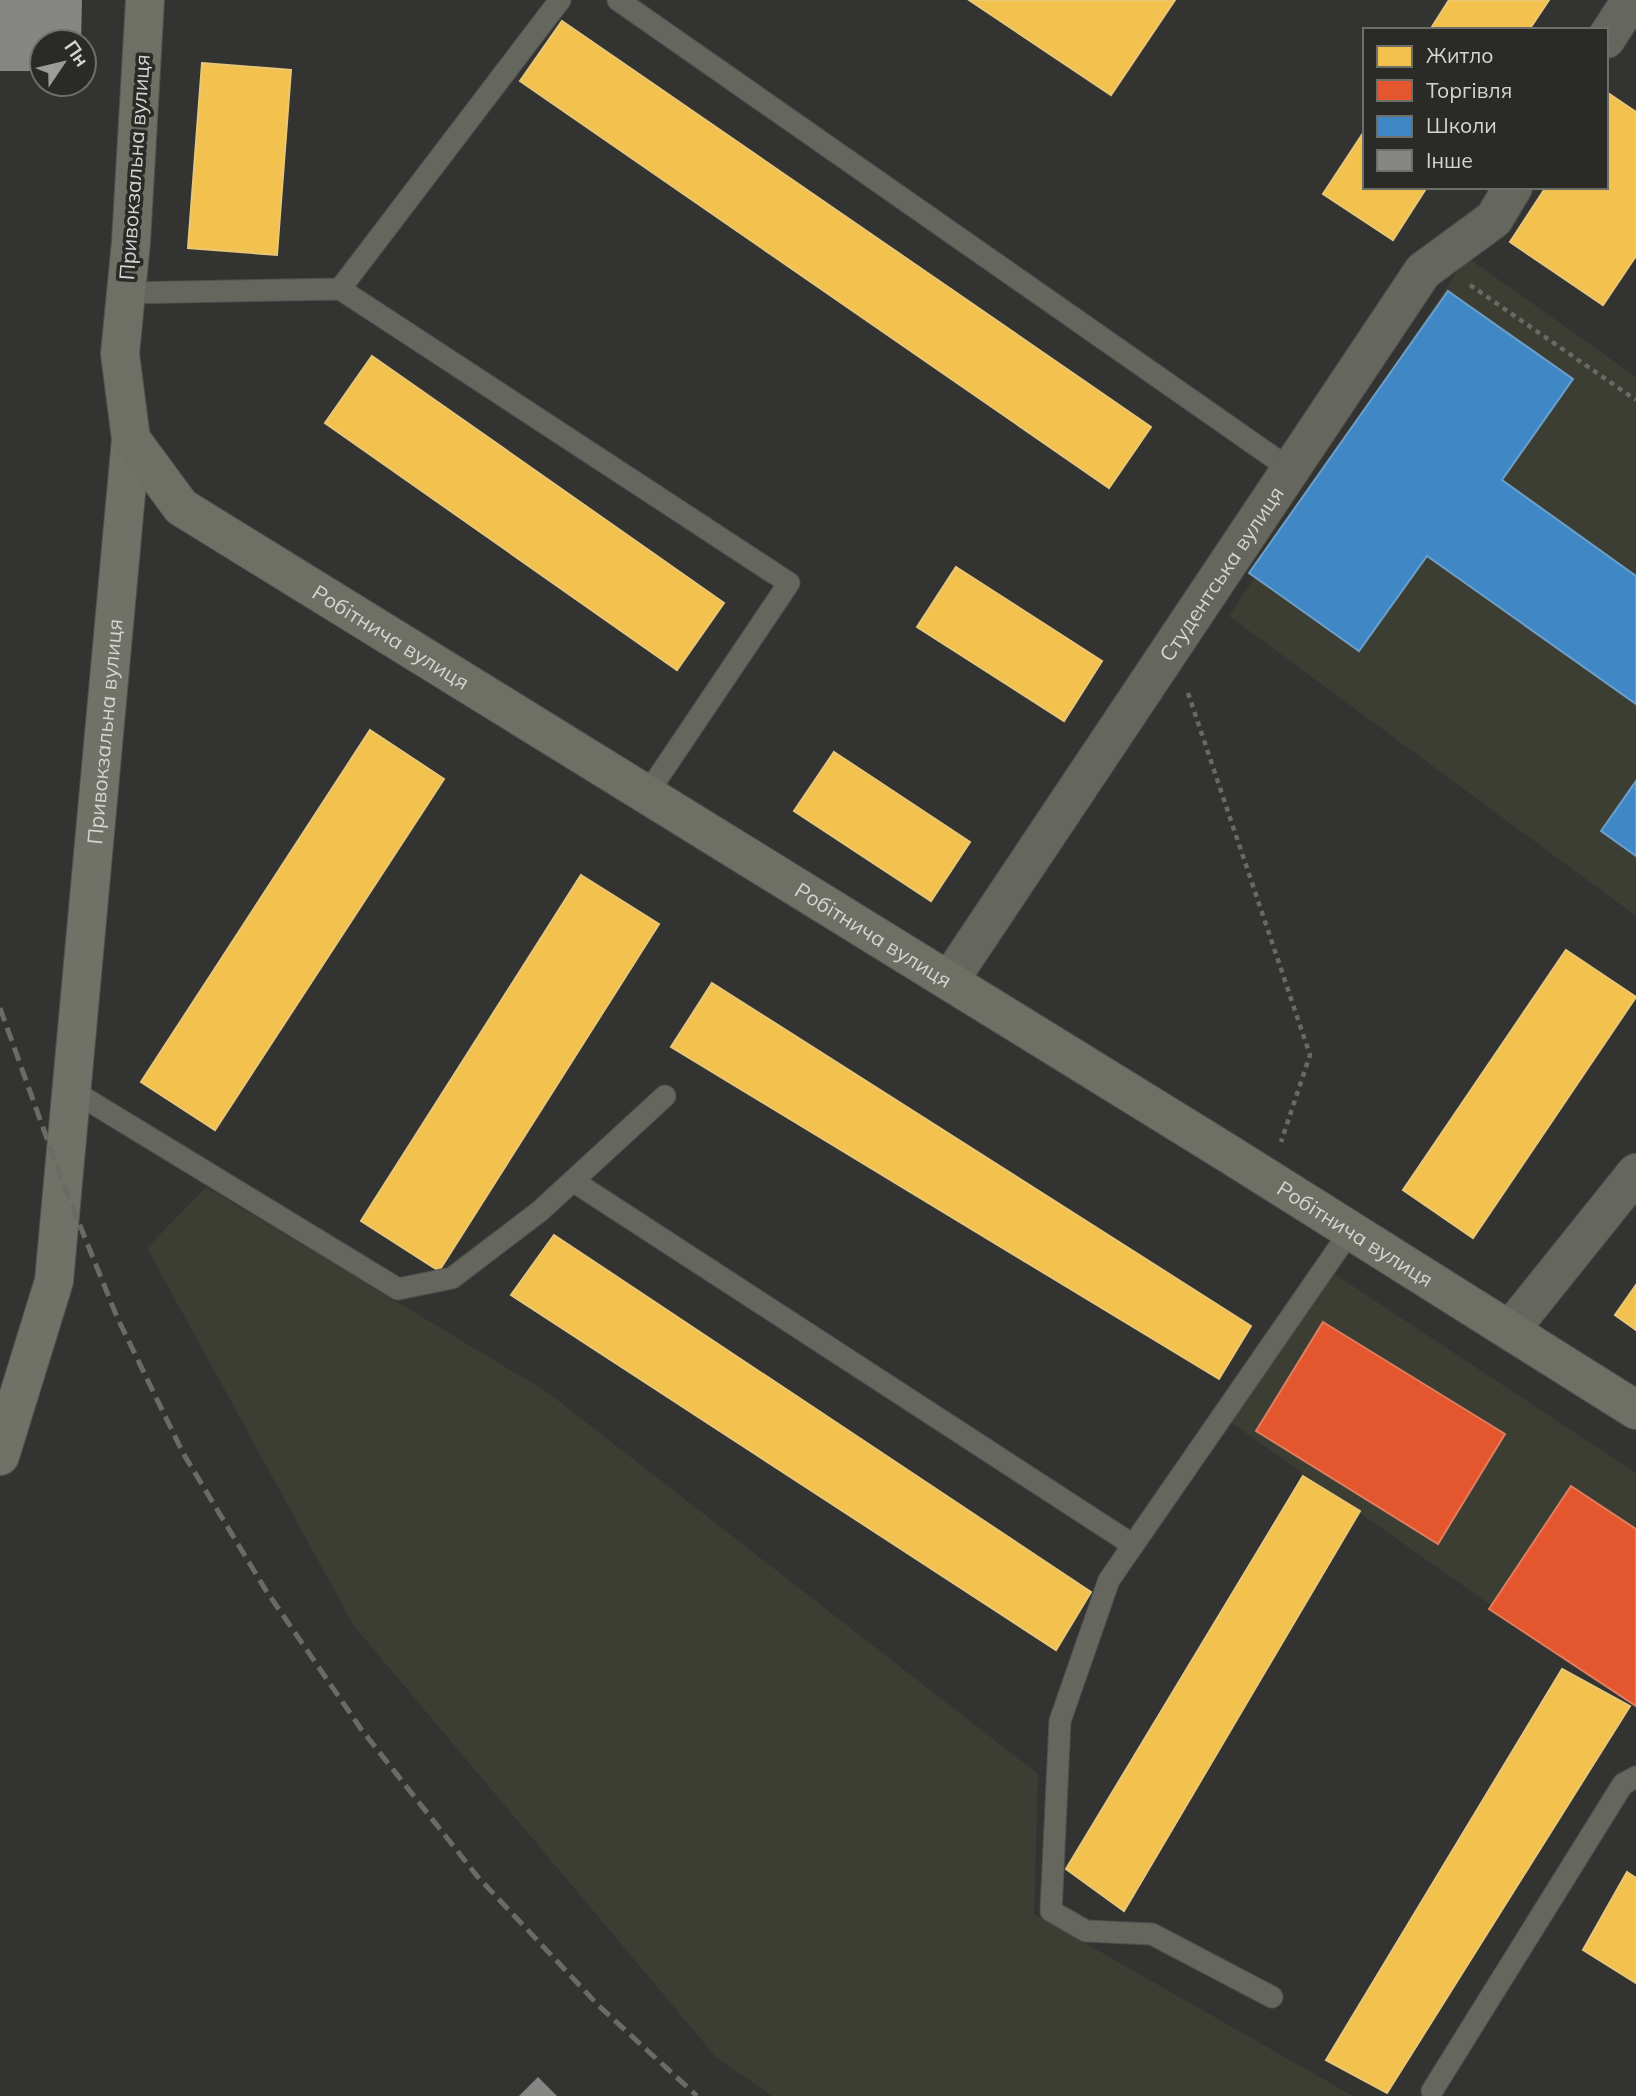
<svg xmlns="http://www.w3.org/2000/svg" width="1636" height="2096" viewBox="0 0 1636 2096" font-family="Mulish,sans-serif">
<rect width="100%" height="100%" fill="#333432"/>
<path fill="#3c3e34" d="M 1467,257 L 1636,377 L 1636,916 L 1229,616 Z
M 206,1187 L 547,1392 L 1038,1774 L 1034,1914 L 1353,2096 L 772,2096 L 716,2057 L 354,1626 L 147,1248 Z
M 1327,1269 L 1636,1473 L 1636,1707 L 1226,1419 Z"/>
<path fill="#f2c14e" stroke="#e9c776" stroke-width="2" d="M 969,0 L 1175,0 L 1111,95 Z
M 1449,0 L 1549,0 L 1529,30 L 1430,30 Z
M 562,21 L 1151,427 L 1109,488 L 520,81 Z
M 202,63 L 291,70 L 277,255 L 188,248 Z
M 1608,93 L 1636,112 L 1636,256 L 1603,305 L 1510,242 L 1546,187 L 1606,187 L 1606,96 Z
M 1365,130 L 1365,187 L 1427,187 L 1393,240 L 1323,194 Z
M 372,356 L 724,603 L 677,670 L 325,423 Z
M 956,567 L 1102,661 L 1064,721 L 917,627 Z
M 370,730 L 444,779 L 215,1130 L 141,1082 Z
M 834,752 L 970,842 L 931,901 L 794,811 Z
M 581,875 L 659,924 L 439,1271 L 361,1221 Z
M 1566,950 L 1636,997 L 1473,1238 L 1403,1190 Z
M 712,983 L 1251,1326 L 1219,1379 L 671,1047 Z
M 554,1235 L 1091,1592 L 1056,1650 L 511,1295 Z
M 1636,1285 L 1636,1330 L 1615,1315 Z
M 1303,1476 L 1360,1511 L 1124,1911 L 1066,1869 Z
M 1562,1669 L 1630,1706 L 1387,2093 L 1326,2060 Z
M 1627,1872 L 1636,1878 L 1636,1983 L 1583,1950 Z"/>
<path fill="#e4572e" stroke="#df7d5f" stroke-width="2" d="M 1323,1322 L 1505,1434 L 1438,1544 L 1256,1431 Z
M 1571,1486 L 1636,1529 L 1636,1706 L 1489,1609 Z"/>
<path fill="#3f88c5" stroke="#6c9fc9" stroke-width="2" d="M 1448,291 L 1573,379 L 1502,480 L 1636,576 L 1636,704 L 1427,556 L 1359,651 L 1249,573 Z
M 1636,781 L 1636,856 L 1601,831 Z"/>
<path fill="#868685" d="M 0,0 L 82,0 L 81,42 L 42,42 L 42,71 L 0,71 Z
M 538,2077 L 557,2096 L 519,2096 Z"/>
<g fill="none" stroke-linecap="round" stroke-linejoin="round">
<g stroke="#50514f" stroke-width="23">
<path id="service" d="M 618,0 L 1290,469
M 340,289 L 560,0
M 126,293 L 340,289 L 789,583 L 647,794
M 73,1091 L 398,1289 L 452,1278 L 540,1211 L 665,1096
M 573,1181 L 1133,1545
M 1272,1997 L 1152,1934 L 1086,1931 L 1051,1911 L 1060,1721 L 1109,1580 L 1351,1230
M 1432,2091 L 1623,1784 L 1636,1777"/>
</g>
<g stroke="#50514f" stroke-width="40">
<g id="minor">
<path d="M 1606,39 L 1631,0"/>
<path id="s1" d="M 949,981 L 1423,271 L 1494,219 L 1513,187"/>
<path d="M 1510,1330 L 1636,1173"/>
</g>
</g>
<g stroke="#50514f" stroke-width="40">
<g id="secondary">
<path id="s2" d="M 0,1456 L 54,1281 L 131,439"/>
</g>
</g>
<g stroke="#50514f" stroke-width="40">
<g id="primary">
<path id="s3" d="M 145,0 L 131,242 L 120,354 L 131,439 L 181,507 L 1229,1154 L 1636,1410"/>
</g>
</g>
<path stroke="#696a65" stroke-width="4.5" stroke-dasharray="5 5" stroke-linecap="butt" d="M 1470,285 L 1636,400
M 1188,693 L 1310,1055 L 1281,1142"/>
<use href="#service" stroke="#65675e" stroke-width="21"/>
<use href="#minor" stroke="#65675e" stroke-width="38"/>
<use href="#secondary" stroke="#707268" stroke-width="38"/>
<use href="#primary" stroke="#6e7065" stroke-width="38"/>
<path stroke="#6a6b66" stroke-width="5" stroke-dasharray="14 7" stroke-linecap="butt" d="M 0,1008 L 64,1186 L 117,1317 L 183,1453 L 265,1589 L 361,1729 L 477,1876 L 599,2006 L 697,2096"/>
</g>
<g text-anchor="middle" dominant-baseline="central" stroke-width="7" stroke-linejoin="round" paint-order="stroke">
<g font-size="21" fill="#d4d5d2" stroke="#2a2b27">
<text transform="translate(134 167) rotate(-86)">Привокзальна вулиця</text>
<text stroke="none"><textPath href="#s1" startOffset="490">Студентська вулиця</textPath></text>
<text stroke="none"><textPath href="#s3" startOffset="772">Робітнича вулиця</textPath></text>
<text stroke="none"><textPath href="#s2" startOffset="735">Привокзальна вулиця</textPath></text>
<text stroke="none"><textPath href="#s3" startOffset="1339">Робітнича вулиця</textPath></text>
<text stroke="none"><textPath href="#s3" startOffset="1906">Робітнича вулиця</textPath></text>
</g>
</g>
<rect x="1363" y="28" width="245" height="161" fill="#2a2b27" stroke="#6e6f6b" stroke-width="2"/>
<rect x="1377" y="46" width="35" height="21" fill="#f2c14e" stroke="#6e6f6b" stroke-width="2"/>
<text x="1426" y="63" font-size="21" fill="#d4d5d2">Житло</text>
<rect x="1377" y="80" width="35" height="21" fill="#e4572e" stroke="#6e6f6b" stroke-width="2"/>
<text x="1426" y="98" font-size="21" fill="#d4d5d2">Торгівля</text>
<rect x="1377" y="116" width="35" height="21" fill="#3f88c5" stroke="#6e6f6b" stroke-width="2"/>
<text x="1426" y="133" font-size="21" fill="#d4d5d2">Школи</text>
<rect x="1377" y="150" width="35" height="21" fill="#868685" stroke="#6e6f6b" stroke-width="2"/>
<text x="1426" y="168" font-size="21" fill="#d4d5d2">Інше</text>
<g transform="translate(63 63) rotate(55)"><circle r="33" fill="#2a2b27" stroke="#6e6f6b" stroke-width="2"/>
<path d="M0-5L12 26L0 18L-12 26Z" fill="#9c9d9a"/>
<text y="-10" font-size="19" font-weight="bold" text-anchor="middle" fill="#d4d5d2">Пн</text>
</g>
</svg>
